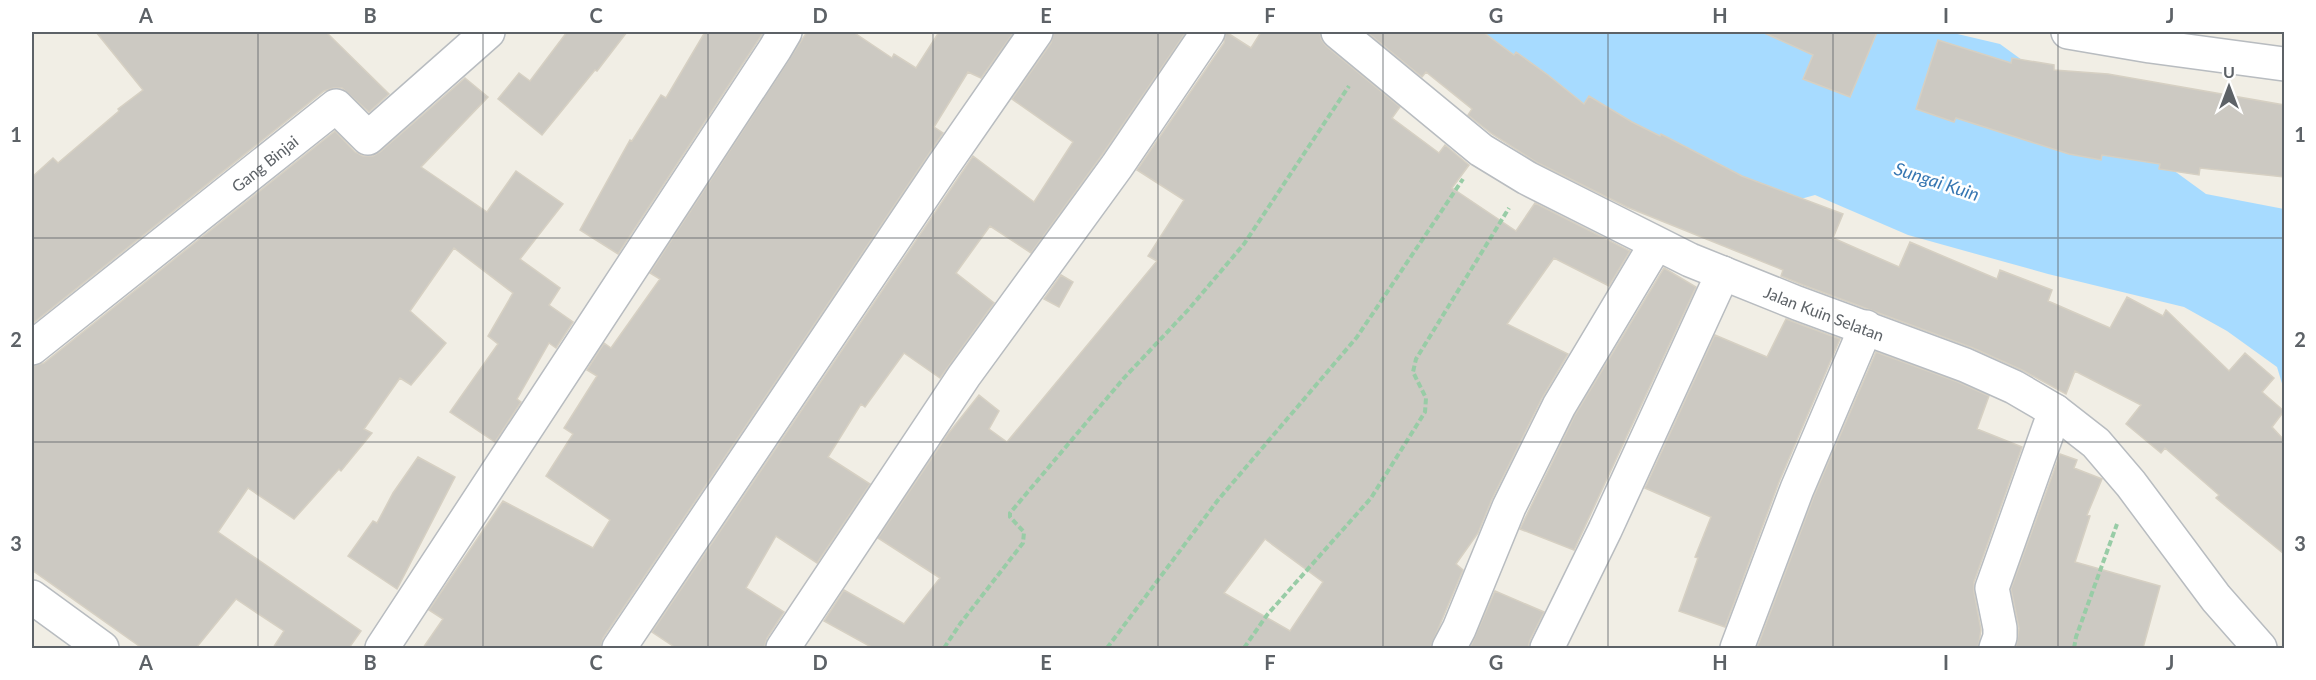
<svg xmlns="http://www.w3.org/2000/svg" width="2316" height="680" viewBox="0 0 2316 680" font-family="Lato,sans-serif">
<rect width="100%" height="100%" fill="#f1eee5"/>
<path fill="#a7dbff" d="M 1437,32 L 1949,32 L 2000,44 L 2206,194 L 2284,209 L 2284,390 L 2277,367 L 2227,331 L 2184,307 L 2048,274 L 1908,235 L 1815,195 L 1747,214 L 1541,115 Z"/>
<path fill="#ccc9c2" stroke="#d6d0c3" stroke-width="1.5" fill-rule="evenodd" d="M 96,32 L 326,32 L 389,94 L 369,112 L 342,88 L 333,88 L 324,91 L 32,324 L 32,177 L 53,158 L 58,163 L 119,111 L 118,109 L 143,90 Z
M 567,32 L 627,32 L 597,71 L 595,70 L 542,135 L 498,99 L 519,73 L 530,81 Z
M 705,32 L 763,33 L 618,254 L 580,230 L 630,140 L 632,141 L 661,95 L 666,98 Z
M 807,32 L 853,32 L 892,58 L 894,54 L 916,68 L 939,32 L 1014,32 L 981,78 L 968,72 L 934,127 L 943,133 L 603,638 L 601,648 L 423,648 L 443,619 L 429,610 L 503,501 L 593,548 L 610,520 L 546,476 L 573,434 L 564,428 L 597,376 L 587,370 L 604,343 L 611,348 L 660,279 L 650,273 Z
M 1054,32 L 1186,32 L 1102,155 L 1031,253 L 990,226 L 956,273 L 994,303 L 940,378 L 904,353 L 865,407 L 861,404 L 828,457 L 870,484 L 817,563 L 776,536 L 746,588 L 784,612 L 767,638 L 764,648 L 676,648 L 652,632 L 973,156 L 1034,202 L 1073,142 L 1012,99 L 1051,43 Z
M 1226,32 L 1251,48 L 1261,32 L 1320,32 L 1321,39 L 1326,46 L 1400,107 L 1392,118 L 1439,153 L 1445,145 L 1469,165 L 1452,188 L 1516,231 L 1535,203 L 1630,251 L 1609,286 L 1554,258 L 1507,324 L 1568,354 L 1542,398 L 1492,499 L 1478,533 L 1456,564 L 1463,570 L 1430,648 L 873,648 L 824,621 L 844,590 L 904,624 L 940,578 L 878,538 L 948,434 L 979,395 L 999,411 L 989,429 L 1007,442 L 1157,261 L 1148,256 L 1184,200 L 1137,170 L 1224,43 ZM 1265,539 L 1323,582 L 1290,631 L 1224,593 Z
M 1367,32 L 1483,32 L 1514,55 L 1516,52 L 1548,75 L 1584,104 L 1589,96 L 1632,122 L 1660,136 L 1661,134 L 1742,176 L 1843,214 L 1833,238 L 1899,267 L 1910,242 L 1997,279 L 2000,270 L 2052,290 L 2048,301 L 2110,328 L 2127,297 L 2163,316 L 2166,310 L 2229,371 L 2245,353 L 2274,378 L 2262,392 L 2284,411 L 2272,427 L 2284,440 L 2284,554 L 2216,498 L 2219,495 L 2165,448 L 2161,453 L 2126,424 L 2141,405 L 2075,371 L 2066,394 L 2022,370 L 1973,348 L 1803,285 L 1781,276 L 1783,270 L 1627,207 L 1536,162 L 1492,134 L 1468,115 L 1472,109 L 1426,72 L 1422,77 Z
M 1762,32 L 1877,32 L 1850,97 L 1803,79 L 1813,55 Z
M 1938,40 L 2011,63 L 2012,58 L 2054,65 L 2054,70 L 2108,74 L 2284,105 L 2284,177 L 2200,168 L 2199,175 L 2159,169 L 2160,164 L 2102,155 L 2101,160 L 2069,154 L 1956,118 L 1954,122 L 1916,109 Z
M 465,78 L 488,97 L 421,167 L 487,212 L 516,171 L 563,204 L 520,259 L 560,288 L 549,305 L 573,322 L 556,348 L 549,343 L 517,399 L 521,402 L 495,442 L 450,412 L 498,344 L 488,336 L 513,293 L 454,248 L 410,311 L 446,343 L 411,385 L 400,378 L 364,429 L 372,433 L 341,471 L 339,469 L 294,519 L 248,488 L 218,532 L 361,631 L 349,648 L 273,648 L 284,631 L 236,599 L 196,648 L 142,648 L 32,570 L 32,366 L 44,363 L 335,131 L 355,152 L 363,156 L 373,156 L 380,152 Z
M 1664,268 L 1696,287 L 1574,550 L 1520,529 L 1575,415 Z
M 1061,275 L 1073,282 L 1059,307 L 1044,299 Z
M 1786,319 L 1840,339 L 1779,482 L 1725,627 L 1679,611 L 1698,558 L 1695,557 L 1711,517 L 1645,488 L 1715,335 L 1767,357 Z
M 1876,352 L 1958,382 L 1989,396 L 1977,429 L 2022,447 L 1974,582 L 1974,592 L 1981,630 L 1978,648 L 1757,648 L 1814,496 Z
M 2060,454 L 2077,460 L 2074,468 L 2102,479 L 2087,515 L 2090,516 L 2075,562 L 2160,586 L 2143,648 L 2016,648 L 2019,628 L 2011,589 Z
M 418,457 L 455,477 L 397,589 L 348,556 L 373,521 L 377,523 L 393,493 Z
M 1495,591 L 1544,612 L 1530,640 L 1528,648 L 1470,648 Z"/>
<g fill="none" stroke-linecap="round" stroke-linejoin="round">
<g stroke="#b8bcc0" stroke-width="36">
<g id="minor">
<path id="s1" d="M 1338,32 L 1481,150 L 1527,178 L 1690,260 L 1797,303 L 1965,365 L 2014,387 L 2055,411 L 2096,443 L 2131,484 L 2216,598 L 2260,648"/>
<path d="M 2068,32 L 2150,46 L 2284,64"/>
<path id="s2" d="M 32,348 L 336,106 L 368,138 L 488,32"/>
<path d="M 32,597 L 102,648"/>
<path d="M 382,648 L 775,49 L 785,32"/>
<path d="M 619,648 L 943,166 L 1036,32"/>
<path d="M 783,648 L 964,376 L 1117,166 L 1208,32"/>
<path d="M 1449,648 L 1459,629 L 1509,507 L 1559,406 L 1656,244"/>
<path d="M 1547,648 L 1605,530 L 1723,273"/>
<path d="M 1737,648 L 1797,489 L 1866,327"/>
<path d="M 1996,648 L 2000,637 L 2000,628 L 1992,588 L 2055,411"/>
</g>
</g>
<path stroke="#98cca6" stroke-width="4" stroke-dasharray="6 3" stroke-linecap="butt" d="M 944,648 L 960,624 L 1023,543 L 1024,532 L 1010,517 L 1010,513 L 1124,378 L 1188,310 L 1244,244 L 1349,86
M 1107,648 L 1218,500 L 1357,337 L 1463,179
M 1244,648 L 1267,615 L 1371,498 L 1425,412 L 1426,398 L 1413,372 L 1416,359 L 1509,208
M 2074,648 L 2076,637 L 2117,524"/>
<use href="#minor" stroke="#fff" stroke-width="33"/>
</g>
<path fill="none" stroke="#5d6267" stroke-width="1.5" stroke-opacity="0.55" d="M 258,32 L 258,648M 483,32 L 483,648M 708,32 L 708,648M 933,32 L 933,648M 1158,32 L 1158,648M 1383,32 L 1383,648M 1608,32 L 1608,648M 1833,32 L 1833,648M 2058,32 L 2058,648M 32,238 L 2284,238M 32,442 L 2284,442"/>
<g text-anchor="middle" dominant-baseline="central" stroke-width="5" stroke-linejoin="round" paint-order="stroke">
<g font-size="16" fill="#5d6267" stroke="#fff">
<text stroke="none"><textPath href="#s2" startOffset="297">Gang Binjai</textPath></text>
<text stroke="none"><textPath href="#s1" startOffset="566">Jalan Kuin Selatan</textPath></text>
</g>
<g font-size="18" font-style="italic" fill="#3676b2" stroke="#fff">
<text transform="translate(1937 181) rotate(18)">Sungai Kuin</text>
</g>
</g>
<rect width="2316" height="680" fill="none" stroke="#ffffff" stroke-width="66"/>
<g transform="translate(2229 87)" stroke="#ffffff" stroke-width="4.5" paint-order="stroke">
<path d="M0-4.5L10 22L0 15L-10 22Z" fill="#5d6267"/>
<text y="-9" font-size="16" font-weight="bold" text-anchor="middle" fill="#5d6267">U</text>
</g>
<rect x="33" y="33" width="2250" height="614" fill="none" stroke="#5d6267" stroke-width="2"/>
<g font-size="20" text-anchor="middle" font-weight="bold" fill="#5d6267">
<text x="146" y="23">A</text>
<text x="370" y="23">B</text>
<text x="596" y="23">C</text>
<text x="820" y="23">D</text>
<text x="1046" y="23">E</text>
<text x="1270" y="23">F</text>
<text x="1496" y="23">G</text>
<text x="1720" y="23">H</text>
<text x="1946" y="23">I</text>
<text x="2170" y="23">J</text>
<text x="16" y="142">1</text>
<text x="2300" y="142">1</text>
<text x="16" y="347">2</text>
<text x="2300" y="347">2</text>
<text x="16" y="551">3</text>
<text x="2300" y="551">3</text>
<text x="146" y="670">A</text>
<text x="370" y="670">B</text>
<text x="596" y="670">C</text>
<text x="820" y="670">D</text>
<text x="1046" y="670">E</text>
<text x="1270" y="670">F</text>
<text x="1496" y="670">G</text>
<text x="1720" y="670">H</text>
<text x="1946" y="670">I</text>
<text x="2170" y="670">J</text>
</g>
</svg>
